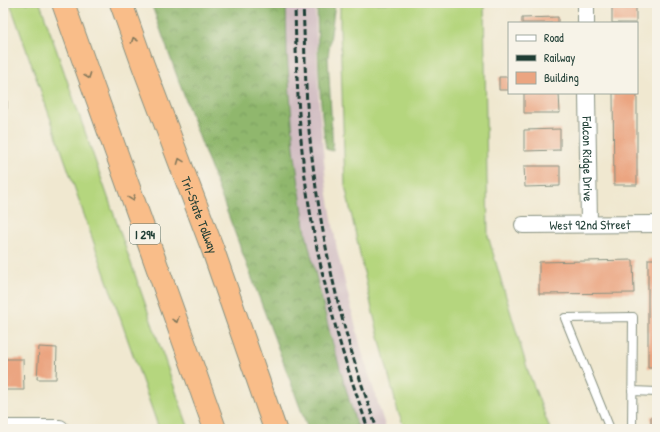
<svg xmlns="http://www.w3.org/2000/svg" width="660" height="432" viewBox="0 0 660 432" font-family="'Patrick Hand',sans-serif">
<defs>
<pattern id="forest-crowns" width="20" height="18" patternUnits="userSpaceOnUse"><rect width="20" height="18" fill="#90b76d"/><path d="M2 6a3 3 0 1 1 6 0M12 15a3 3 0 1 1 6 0" fill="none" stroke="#75965a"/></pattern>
</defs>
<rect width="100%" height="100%" fill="#f7f3e8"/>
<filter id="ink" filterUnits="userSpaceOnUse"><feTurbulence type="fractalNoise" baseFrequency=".025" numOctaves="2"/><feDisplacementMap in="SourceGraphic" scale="8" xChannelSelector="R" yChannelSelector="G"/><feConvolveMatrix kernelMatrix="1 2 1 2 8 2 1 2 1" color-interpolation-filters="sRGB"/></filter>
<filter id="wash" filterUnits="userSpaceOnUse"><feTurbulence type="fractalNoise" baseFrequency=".012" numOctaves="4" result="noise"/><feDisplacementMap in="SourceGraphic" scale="16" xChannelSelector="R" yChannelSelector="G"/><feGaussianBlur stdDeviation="0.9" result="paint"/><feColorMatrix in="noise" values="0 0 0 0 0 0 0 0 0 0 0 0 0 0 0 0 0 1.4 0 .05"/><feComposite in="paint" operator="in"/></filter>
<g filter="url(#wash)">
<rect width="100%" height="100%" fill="#f0e8d0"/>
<path fill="#d2bec3" d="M 286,3 L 315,3 L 319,106 L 326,182 L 337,250 L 362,352 L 386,429 L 359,429 L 355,420 L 330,334 L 306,234 L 294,149 L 287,54 Z"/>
<path fill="#b5d67e" stroke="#6a8a59" d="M 10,3 L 40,3 L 189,429 L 159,429 Z
M 340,3 L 484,3 L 488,236 L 528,371 L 550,429 L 405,429 L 398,412 L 372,309 L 345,185 L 340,29 Z"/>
<path fill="url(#forest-crowns)" stroke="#587a50" d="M 151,3 L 286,3 L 287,54 L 294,149 L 306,234 L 330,334 L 355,420 L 359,429 L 308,429 C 256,287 201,146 151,3 Z
M 317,3 L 335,3 L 328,57 L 333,151 L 326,149 C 319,101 318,52 317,3 Z"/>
<g id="blocks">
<path fill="#eba581" d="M 612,3 L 636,3 L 636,23 L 612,23 Z
M 558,17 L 558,23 L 522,23 L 522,18 Z
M 499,77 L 509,77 L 509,90 L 499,90 Z
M 524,93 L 559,93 L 560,113 L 524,113 Z
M 613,93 L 637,93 L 637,185 L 614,185 Z
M 3,101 L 7,101 L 7,109 L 3,109 Z
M 560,129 L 560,150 L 524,151 L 524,130 Z
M 524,166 L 560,166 L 560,186 L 525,187 Z
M 648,259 L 657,259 L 657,368 L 648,368 Z
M 633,260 L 634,293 L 539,294 L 539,262 Z
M 39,347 L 57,348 L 56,379 L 37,379 Z
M 5,359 L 23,359 L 24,390 L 5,390 Z
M 651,416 L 657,416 L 657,429 L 651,429 Z"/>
</g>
</g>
<g filter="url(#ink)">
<use href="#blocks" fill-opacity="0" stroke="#889282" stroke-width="1"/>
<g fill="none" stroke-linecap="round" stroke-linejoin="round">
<g stroke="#889282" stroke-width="10">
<path id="lane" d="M 632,391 L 657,392
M 610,429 L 565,318 L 633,317 L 632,429"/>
</g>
<g stroke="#889282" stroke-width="18">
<g id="street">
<path d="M 586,3 L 586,23"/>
<path id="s1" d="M 587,93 L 589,224"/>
<path id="s2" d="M 523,225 L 657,224"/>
<path d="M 3,428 L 60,428"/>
</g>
</g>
<g stroke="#889282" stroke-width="24">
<g id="highway">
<path d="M 63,3 L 215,429"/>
<path id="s3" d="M 121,3 L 143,65 L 213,250 L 275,429"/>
</g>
</g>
<use href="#lane" stroke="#fff" stroke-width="8"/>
<use href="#street" stroke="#fff" stroke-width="16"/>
<use href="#highway" stroke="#f9bd89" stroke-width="22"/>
<path stroke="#1f3d34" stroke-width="3" stroke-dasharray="6 3" stroke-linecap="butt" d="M 295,3 C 296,64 298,125 306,185 C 313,236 325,287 338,336 C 347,368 358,398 368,429
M 303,3 C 305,49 305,94 310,140 C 317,205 329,273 347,336 C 356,368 366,398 377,429"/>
</g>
<defs><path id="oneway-chevron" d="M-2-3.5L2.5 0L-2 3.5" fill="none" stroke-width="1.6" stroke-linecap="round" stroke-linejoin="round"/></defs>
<g stroke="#81775a">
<use href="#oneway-chevron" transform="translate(134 40) rotate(-109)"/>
<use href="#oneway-chevron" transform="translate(88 76) rotate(70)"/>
<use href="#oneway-chevron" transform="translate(180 161) rotate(-111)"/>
<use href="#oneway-chevron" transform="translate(132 198) rotate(70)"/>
<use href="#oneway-chevron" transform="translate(176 320) rotate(70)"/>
</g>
</g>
<g text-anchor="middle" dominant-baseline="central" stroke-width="3" stroke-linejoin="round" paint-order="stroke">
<rect fill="#f7f3e8" stroke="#60746a" stroke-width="1" x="130" y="224" width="30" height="20" rx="3"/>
<g font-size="12" font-weight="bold" fill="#1f3d34">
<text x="145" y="234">I 294</text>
</g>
<g font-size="13" fill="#1f3d34" stroke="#f7f3e8">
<text stroke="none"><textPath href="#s1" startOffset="66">Falcon Ridge Drive</textPath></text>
<text stroke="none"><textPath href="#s3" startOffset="226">Tri-State Tollway</textPath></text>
<text stroke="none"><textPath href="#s2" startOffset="67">West 92nd Street</textPath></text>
</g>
</g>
<rect width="660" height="432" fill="none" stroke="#f7f3e8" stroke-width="16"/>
<rect x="508" y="22" width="130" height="72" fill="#f7f3e8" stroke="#a1aaa0"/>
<rect x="516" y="35" width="20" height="6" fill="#ffffff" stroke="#a1aaa0"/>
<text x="544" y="42" font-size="12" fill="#1f3d34">Road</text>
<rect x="516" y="55" width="20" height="6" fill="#1f3d34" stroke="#a1aaa0"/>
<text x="544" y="62" font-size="12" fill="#1f3d34">Railway</text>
<rect x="516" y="72" width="20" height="12" fill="#eba581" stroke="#a1aaa0"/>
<text x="544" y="82" font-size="12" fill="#1f3d34">Building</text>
</svg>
